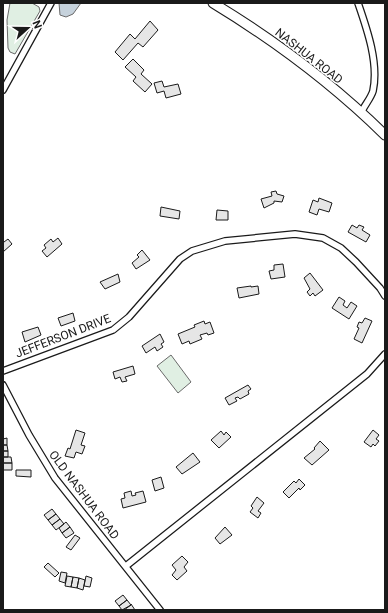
<svg xmlns="http://www.w3.org/2000/svg" width="388" height="613" viewBox="0 0 388 613" font-family="Roboto,sans-serif">
<rect width="100%" height="100%" fill="#fff"/>
<path fill="#e0efe3" stroke="#6a6a6a" d="M 10,3 L 32,3 L 39,7 L 40,11 L 15,54 L 10,52 L 8,48 L 7,20 Z
M 171,355 L 191,382 L 178,393 L 157,366 Z"/>
<path fill="#c6d2dc" stroke="#6a6a6a" d="M 59,3 L 81,3 L 73,14 L 66,17 L 60,15 Z"/>
<path fill="#e6e6e6" stroke="#1a1a1a" d="M 150,21 L 158,30 L 143,47 L 138,43 L 123,60 L 115,52 L 130,34 L 135,39 Z
M 133,59 L 144,70 L 141,74 L 152,84 L 145,92 L 133,81 L 136,77 L 125,67 Z
M 162,81 L 164,87 L 178,84 L 181,94 L 166,98 L 164,91 L 157,93 L 154,83 Z
M 276,191 L 277,194 L 284,196 L 282,202 L 274,201 L 274,203 L 264,208 L 261,199 L 272,196 L 271,192 Z
M 319,198 L 332,203 L 329,212 L 319,209 L 317,215 L 309,212 L 313,200 L 318,202 Z
M 161,207 L 180,211 L 179,219 L 160,216 Z
M 217,210 L 228,211 L 228,220 L 216,220 Z
M 352,225 L 357,228 L 359,225 L 364,227 L 362,230 L 370,235 L 366,242 L 348,232 Z
M 58,238 L 62,244 L 47,257 L 42,251 L 46,248 L 44,245 L 51,239 L 53,242 Z
M 8,239 L 12,244 L 3,252 L 3,241 L 4,242 Z
M 142,250 L 150,260 L 136,269 L 132,263 L 139,257 L 137,255 Z
M 283,264 L 285,277 L 271,279 L 269,271 L 274,270 L 274,265 Z
M 310,273 L 323,290 L 315,296 L 313,293 L 310,296 L 307,292 L 310,289 L 304,278 Z
M 118,274 L 120,282 L 105,289 L 100,282 Z
M 251,286 L 251,287 L 258,286 L 259,294 L 239,298 L 237,288 Z
M 339,297 L 345,301 L 343,305 L 347,308 L 351,302 L 357,306 L 349,319 L 332,308 Z
M 73,313 L 75,321 L 61,326 L 58,318 Z
M 365,318 L 372,321 L 362,343 L 354,339 L 359,328 L 357,327 L 359,322 L 362,323 Z
M 204,321 L 205,324 L 210,322 L 214,333 L 208,335 L 207,333 L 200,335 L 202,339 L 190,344 L 189,341 L 182,344 L 178,334 L 195,327 L 194,325 Z
M 38,327 L 41,335 L 25,342 L 22,332 Z
M 160,334 L 164,342 L 161,344 L 163,347 L 157,351 L 155,347 L 146,353 L 142,346 Z
M 133,366 L 135,374 L 125,377 L 127,381 L 122,382 L 120,377 L 115,379 L 113,372 Z
M 248,385 L 251,389 L 248,391 L 249,394 L 240,399 L 238,397 L 235,398 L 237,401 L 229,405 L 225,398 Z
M 76,430 L 85,433 L 81,445 L 85,446 L 82,454 L 76,452 L 74,458 L 65,456 L 68,448 L 70,449 Z
M 373,430 L 379,435 L 376,439 L 379,441 L 375,446 L 373,444 L 371,447 L 364,442 Z
M 221,431 L 224,435 L 226,432 L 231,437 L 219,448 L 211,440 Z
M 7,438 L 7,445 L 3,445 L 3,439 Z
M 320,441 L 329,450 L 312,465 L 304,458 L 315,449 L 314,448 Z
M 3,445 L 7,445 L 8,451 L 3,451 Z
M 3,451 L 8,451 L 8,457 L 3,457 Z
M 193,453 L 200,462 L 182,474 L 176,467 Z
M 3,457 L 11,457 L 12,463 L 3,463 Z
M 3,463 L 12,463 L 12,470 L 3,470 Z
M 16,470 L 31,470 L 31,477 L 16,476 Z
M 161,477 L 164,488 L 155,491 L 152,480 Z
M 299,479 L 305,485 L 300,490 L 299,488 L 289,498 L 283,492 L 294,481 L 296,483 Z
M 131,491 L 132,496 L 136,495 L 135,493 L 143,491 L 146,502 L 123,508 L 121,499 L 125,498 L 124,493 Z
M 257,497 L 264,503 L 258,511 L 261,513 L 258,518 L 250,512 L 253,508 L 251,506 Z
M 52,509 L 56,514 L 48,520 L 44,515 Z
M 56,514 L 60,519 L 52,525 L 48,520 Z
M 60,519 L 64,524 L 56,530 L 52,525 Z
M 66,522 L 70,527 L 62,533 L 59,528 Z
M 70,527 L 74,533 L 66,538 L 62,533 Z
M 225,527 L 232,535 L 220,544 L 215,538 Z
M 75,535 L 80,538 L 71,550 L 66,547 Z
M 182,556 L 188,562 L 184,567 L 187,571 L 177,580 L 172,575 L 176,570 L 172,565 Z
M 48,563 L 59,573 L 55,577 L 44,567 Z
M 61,572 L 67,573 L 65,583 L 59,581 Z
M 67,576 L 73,577 L 71,587 L 65,586 Z
M 86,576 L 92,578 L 90,587 L 84,586 Z
M 73,577 L 79,578 L 77,588 L 71,587 Z
M 79,578 L 85,580 L 83,590 L 77,588 Z
M 123,595 L 127,600 L 119,606 L 115,601 Z
M 127,600 L 131,605 L 122,610 L 119,606 Z
M 131,604 L 135,610 L 124,610 L 131,605 Z"/>
<g fill="none" stroke-linecap="round" stroke-linejoin="round">
<g stroke="#1a1a1a" stroke-width="8">
<path id="street" d="M 358,3 C 367,29 379,63 373,91 C 371,98 364,106 361,113
M 3,90 L 51,3
M 3,371 L 113,330 L 129,317 L 180,259 L 192,251 L 225,241 L 295,234 L 323,238 L 341,248 L 356,262 L 380,288 L 385,296
M 3,385 L 29,435 L 55,478 L 160,610
M 126,566 L 367,374 L 385,354"/>
</g>
<g stroke="#1a1a1a" stroke-width="11">
<path id="primary" d="M 213,3 C 274,40 334,85 385,135"/>
</g>
<use href="#street" stroke="#fff" stroke-width="5.5"/>
<use href="#primary" stroke="#fff" stroke-width="9"/>
</g>
<g text-anchor="middle" dominant-baseline="central" stroke-width="3" stroke-linejoin="round" paint-order="stroke">
<g font-size="12" fill="#1a1a1a" stroke="#fff">
<text transform="translate(309 56) rotate(38)">NASHUA ROAD</text>
<text transform="translate(63 336) rotate(-21)">JEFFERSON DRIVE</text>
<text transform="translate(84 495) rotate(53)">OLD NASHUA ROAD</text>
</g>
</g>
<rect width="388" height="613" fill="none" stroke="#1a1a1a" stroke-width="8"/>
<g transform="translate(28 28) rotate(69)" stroke="#ffffff" stroke-width="3" paint-order="stroke">
<path d="M0-3L7 15L0 10L-7 15Z" fill="#1a1a1a"/>
<text y="-6" font-size="11" font-weight="bold" text-anchor="middle" fill="#1a1a1a">N</text>
</g>
</svg>
